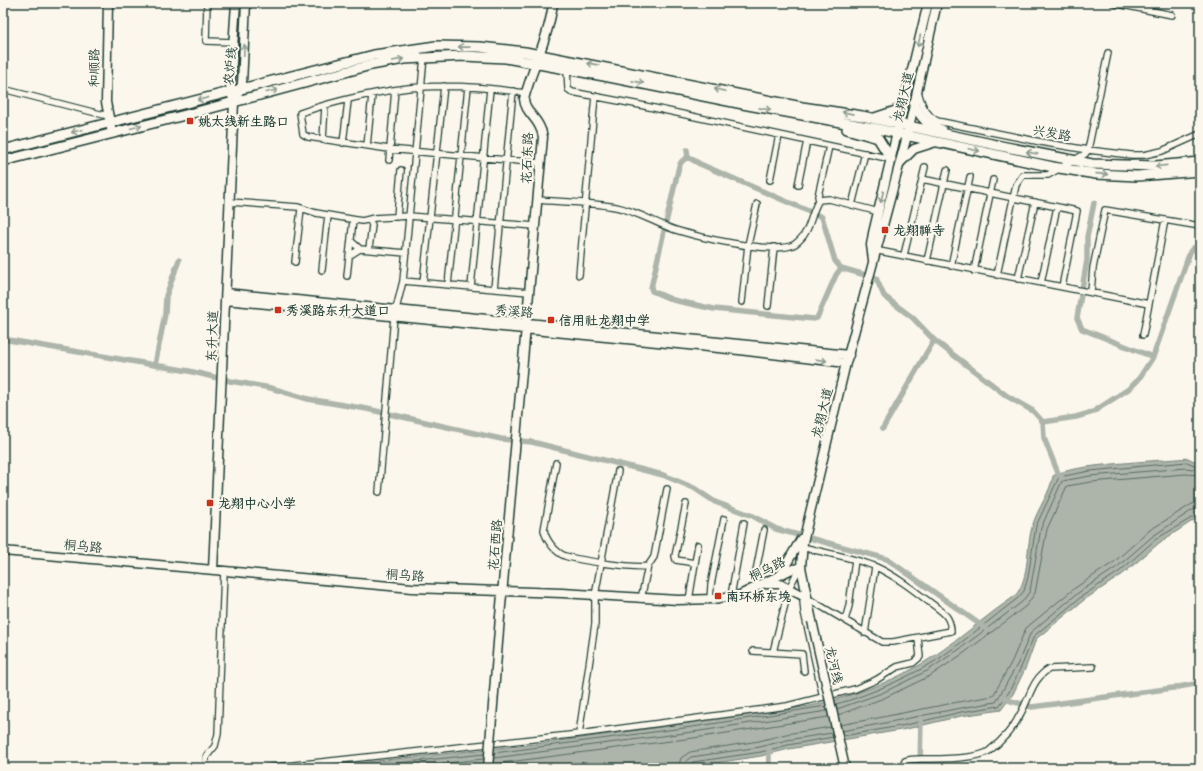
<svg xmlns="http://www.w3.org/2000/svg" width="1203" height="771" viewBox="0 0 1203 771" font-family="Delius,'LXGW WenKai TC',sans-serif">
<rect width="100%" height="100%" fill="#fbf7ec"/>
<filter id="ink" filterUnits="userSpaceOnUse"><feTurbulence type="fractalNoise" baseFrequency=".025" numOctaves="2"/><feDisplacementMap in="SourceGraphic" scale="8" xChannelSelector="R" yChannelSelector="G"/><feConvolveMatrix kernelMatrix="1 2 1 2 8 2 1 2 1" color-interpolation-filters="sRGB"/></filter>
<g filter="url(#ink)">
<path fill="#adb4aa" stroke="#74847b" d="M 1188,458 L 1194,461 L 1200,459 L 1200,516 L 1159,543 L 1123,574 L 1084,600 L 1036,639 L 1026,667 L 1013,694 L 1001,710 L 961,716 L 907,729 L 789,749 L 761,756 L 683,768 L 311,768 L 545,743 L 810,706 C 854,696 899,680 937,654 C 964,636 988,614 1015,596 C 1031,577 1025,547 1033,524 C 1038,508 1050,493 1053,476 C 1070,464 1161,461 1188,458 Z"/>
<g fill="none" stroke-linecap="round" stroke-linejoin="round">
<path stroke="#586d63" stroke-width="1" d="M 836,704 C 865,697 914,675 940,658 C 967,639 992,618 1018,598 L 1024,591 L 1028,577 L 1036,526 L 1059,477 L 1090,471 L 1187,462 L 1194,465 L 1200,463
M 837,709 L 882,693 L 927,671 L 961,648 L 1022,602 L 1030,591 L 1041,528 L 1062,481 L 1090,476 L 1186,468 L 1193,469 L 1200,468
M 838,715 L 884,698 L 930,676 L 964,653 L 1026,606 L 1035,593 L 1047,529 L 1067,486 L 1091,482 L 1185,474 L 1200,475
M 840,725 C 892,716 942,704 993,696 L 1012,661 L 1026,628 L 1075,588 L 1114,562 L 1150,530 L 1192,504 L 1200,502
M 842,731 C 894,722 945,710 996,702 L 1018,663 L 1031,632 L 1078,593 L 1117,567 L 1153,536 L 1194,509 L 1200,508
M 843,736 L 906,725 L 961,712 L 999,706 L 1009,692 L 1022,665 L 1034,636 L 1081,597 L 1120,571 L 1156,539 L 1200,513
M 494,753 L 699,726 L 826,706
M 494,758 L 700,731 L 827,711
M 493,764 L 701,737 L 828,717
M 350,768 L 484,754
M 399,768 L 484,759
M 678,768 L 681,758 L 690,752 L 759,741 L 786,734 L 831,727
M 684,768 L 686,761 L 691,757 L 760,747 L 787,740 L 832,733
M 689,768 L 690,764 L 693,762 L 761,752 L 788,745 L 833,737"/>
<path stroke="#adb4aa" stroke-width="5.5" d="M 687,150 L 688,157 L 700,164 L 822,217 L 835,261 L 841,268 L 876,278 L 884,296 L 913,318 L 934,340 L 1007,396 L 1033,411 L 1043,422 L 1044,438 L 1058,473 L 1062,478
M 688,157 L 682,161 L 679,166 L 651,288 L 652,291 L 673,300 L 714,309 L 814,319 L 817,318 L 836,275 L 841,268
M 1094,203 L 1087,237 L 1087,260 L 1077,318 L 1082,329 L 1153,357
M 3,339 L 189,371 L 230,381 L 271,388 L 308,399 L 367,409 L 501,439 L 532,442 L 663,475 L 694,488 L 715,502 L 753,516 L 776,529 L 887,559 L 985,628
M 155,365 L 165,314 L 166,296 L 179,260
M 1043,422 L 1076,417 L 1093,412 L 1130,388 L 1138,380 L 1153,357 L 1190,252 L 1193,248 L 1200,247
M 883,428 L 934,340
M 1003,696 L 1008,700 L 1032,707 L 1173,688 L 1200,683
M 769,768 L 769,748
M 920,768 L 921,718"/>
<g stroke="#1f3d34" stroke-width="8">
<path id="street" d="M 207,3 L 206,41 L 233,42
M 1113,3 L 1172,15
M 567,69 L 568,89 L 572,92 L 640,105 L 891,159
M 3,89 L 108,116
M 918,91 C 921,103 925,114 937,121 L 1046,143 L 1088,150 L 1131,155 L 1144,155 L 1162,151 L 1200,134
M 525,93 C 492,88 456,85 422,87 C 385,89 335,101 300,113 L 303,134 L 308,137 L 389,149 L 540,163
M 323,140 L 325,106
M 343,143 L 348,101
M 367,146 L 372,95
M 389,160 L 395,90
M 922,179 L 1077,211 L 1062,287
M 770,180 L 779,135
M 798,185 L 807,141
M 537,200 C 563,202 591,202 616,207 C 635,211 652,221 670,228 C 691,236 777,256 795,244 C 812,232 810,213 819,200 L 829,199 L 879,212
M 819,200 L 818,196 L 829,146
M 230,202 L 298,207 L 316,213 L 362,221 L 374,218 L 409,216 L 535,226
M 852,205 L 865,153
M 397,217 L 401,170
M 351,241 L 360,249 L 406,253
M 369,249 L 372,225 L 370,221
M 874,250 L 1149,304
M 904,255 L 925,167
M 349,256 L 360,249
M 927,261 L 947,170
M 295,262 L 301,209
M 951,266 L 970,177
M 322,270 L 328,215
M 974,271 L 993,180
M 579,275 L 595,96
M 997,275 L 1016,185 L 1023,175 L 1048,175 L 1085,154 L 1088,150 L 1108,53
M 347,276 L 353,220
M 1018,279 L 1035,202
M 403,281 L 529,292
M 423,283 L 444,86
M 1041,283 L 1057,207
M 448,285 L 468,87
M 471,287 L 490,89
M 494,289 L 513,91
M 1091,292 L 1093,268 L 1105,210 L 1200,226
M 742,302 L 748,245 L 757,204
M 768,306 L 774,247
M 1143,335 L 1165,220
M 556,463 L 544,530 C 546,540 555,552 565,556 C 578,560 636,569 648,566 L 654,557 L 667,489
M 379,492 L 394,317 L 403,281 L 424,57
M 686,504 L 675,556 L 676,560 L 695,563
M 802,547 C 826,553 851,557 874,566 C 894,575 911,588 928,601 C 941,611 950,614 951,631 L 893,642 L 882,642 L 807,598 L 803,601 L 804,612 L 823,697
M 757,587 L 755,576 L 764,530
M 733,596 L 732,590 L 744,523
M 641,599 L 648,566
M 689,600 L 698,545
M 710,600 L 711,585 L 724,519
M 845,620 L 849,606 L 855,560
M 865,633 L 875,567
M 753,651 L 802,654 L 804,671
M 773,652 L 789,588 L 800,567
M 579,734 L 595,624 L 595,596 L 618,471
M 206,768 L 206,757 L 215,746 L 218,734 L 224,571
M 266,768 L 579,734 L 787,706 L 855,689 L 876,680 L 897,667 L 913,663 L 920,657 L 918,638
M 902,768 L 905,761 C 912,758 921,759 929,759 C 943,759 977,759 989,751 C 1002,741 1015,726 1022,711 C 1030,696 1033,678 1049,669 L 1093,667"/>
</g>
<g stroke="#1f3d34" stroke-width="11">
<path id="secondary" d="M 108,3 L 106,102 L 112,133
M 233,98 L 230,92 L 236,3
M 873,118 L 897,110 L 904,104
M 901,162 L 914,149 L 936,142
M 873,260 L 871,245 L 873,233 L 928,3
M 226,293 L 849,355
M 225,300 L 739,350 L 846,363
M 3,551 L 412,588 L 562,593 L 678,600 L 713,599 L 740,595 L 790,570 L 801,567
M 213,570 L 234,102 L 242,84 L 246,3
M 780,575 L 801,539
M 766,584 L 780,584 L 807,598
M 500,617 L 543,137 C 540,118 525,114 524,99 C 533,66 549,37 553,3
M 812,621 L 801,567 L 803,542 L 846,363 L 907,136 L 937,3"/>
</g>
<g stroke="#1f3d34" stroke-width="12">
<path id="primary" d="M 914,103 C 920,117 927,125 942,130
M 847,129 L 878,138 L 891,159
M 3,150 L 374,55 L 436,46 L 480,47 L 525,52 L 802,107 L 862,116 L 1001,146 L 1092,164 L 1155,166 L 1200,162
M 3,161 L 189,114 L 371,65 L 404,59 L 463,56 L 506,58 L 604,76 L 748,105 L 873,128 L 1053,167 L 1096,174 L 1137,176 L 1200,171"/>
</g>
<use href="#street" stroke="#fbf7ec" stroke-width="5.5"/>
<use href="#secondary" stroke="#fbf7ec" stroke-width="8"/>
<use href="#primary" stroke="#fbf7ec" stroke-width="9"/>
<g stroke="#1f3d34" stroke-width="11" stroke-linecap="butt">
<path id="secondary-bridge" d="M 812,621 L 845,768
M 488,768 L 500,617"/>
</g>
<use href="#secondary-bridge" stroke="#fbf7ec" stroke-width="8"/>
</g>
<defs><path id="oneway-shaft" d="M-6 0H5M1.5-3L5.5 0L1.5 3" fill="none" stroke-width="1.6" stroke-linecap="round" stroke-linejoin="round"/></defs>
<g stroke="#8d9a90">
<use href="#oneway-shaft" transform="translate(919 41) rotate(103)"/>
<use href="#oneway-shaft" transform="translate(464 47) rotate(-179)"/>
<use href="#oneway-shaft" transform="translate(244 50) rotate(-87)"/>
<use href="#oneway-shaft" transform="translate(398 60) rotate(-10)"/>
<use href="#oneway-shaft" transform="translate(593 64) rotate(-170)"/>
<use href="#oneway-shaft" transform="translate(638 82) rotate(11)"/>
<use href="#oneway-shaft" transform="translate(720 90) rotate(-168)"/>
<use href="#oneway-shaft" transform="translate(272 91) rotate(-15)"/>
<use href="#oneway-shaft" transform="translate(203 99) rotate(166)"/>
<use href="#oneway-shaft" transform="translate(765 109) rotate(11)"/>
<use href="#oneway-shaft" transform="translate(848 113) rotate(-169)"/>
<use href="#oneway-shaft" transform="translate(136 127) rotate(-14)"/>
<use href="#oneway-shaft" transform="translate(77 131) rotate(165)"/>
<use href="#oneway-shaft" transform="translate(974 150) rotate(12)"/>
<use href="#oneway-shaft" transform="translate(1032 153) rotate(-169)"/>
<use href="#oneway-shaft" transform="translate(1161 166) rotate(174)"/>
<use href="#oneway-shaft" transform="translate(1102 174) rotate(4)"/>
<use href="#oneway-shaft" transform="translate(882 197) rotate(103)"/>
<use href="#oneway-shaft" transform="translate(821 360) rotate(8)"/>
</g>
</g>
<g fill="#c8321e" stroke="#fbf7ec" stroke-width="1.5">
<rect x="186" y="117" width="8" height="8" rx="2"/>
<rect x="881" y="226" width="8" height="8" rx="2"/>
<rect x="274" y="306" width="8" height="8" rx="2"/>
<rect x="547" y="316" width="8" height="8" rx="2"/>
<rect x="206" y="499" width="8" height="8" rx="2"/>
<rect x="714" y="592" width="8" height="8" rx="2"/>
</g>
<g text-anchor="middle" dominant-baseline="central" stroke-width="4" stroke-linejoin="round" paint-order="stroke">
<g font-size="13" fill="#1f3d34" stroke="#fbf7ec">
<text transform="translate(230 66) rotate(-84)">农炉线</text>
<text transform="translate(94 68) rotate(-89)">和顺路</text>
<text transform="translate(903 97) rotate(-77)">龙翔大道</text>
<text transform="translate(1052 133) rotate(10)">兴发路</text>
<text transform="translate(527 158) rotate(-88)">花石东路</text>
<text transform="translate(514 311) rotate(5)">秀溪路</text>
<text transform="translate(212 336) rotate(-88)">东升大道</text>
<text transform="translate(822 413) rotate(-76)">龙翔大道</text>
<text transform="translate(495 545) rotate(-85)">花石西路</text>
<text transform="translate(83 546) rotate(5)">桐乌路</text>
<text transform="translate(767 569) rotate(-26)">桐乌路</text>
<text transform="translate(405 575) rotate(4)">桐乌路</text>
<text transform="translate(834 665) rotate(77)">龙河线</text>
</g>
<g font-size="13" font-weight="bold" fill="#1f3d34" stroke="#fbf7ec" text-anchor="start">
<text x="198" y="121">姚太线新生路口</text>
<text x="893" y="230">龙翔禅寺</text>
<text x="286" y="310">秀溪路东升大道口</text>
<text x="559" y="320">信用社龙翔中学</text>
<text x="218" y="503">龙翔中心小学</text>
<text x="726" y="596">南环桥东堍</text>
</g>
</g>
<rect width="1203" height="771" fill="none" stroke="#fbf7ec" stroke-width="16"/>
<rect x="8" y="8" width="1187" height="755" fill="none" stroke="#1f3d34" stroke-width="1.5" filter="url(#ink)"/>
</svg>
